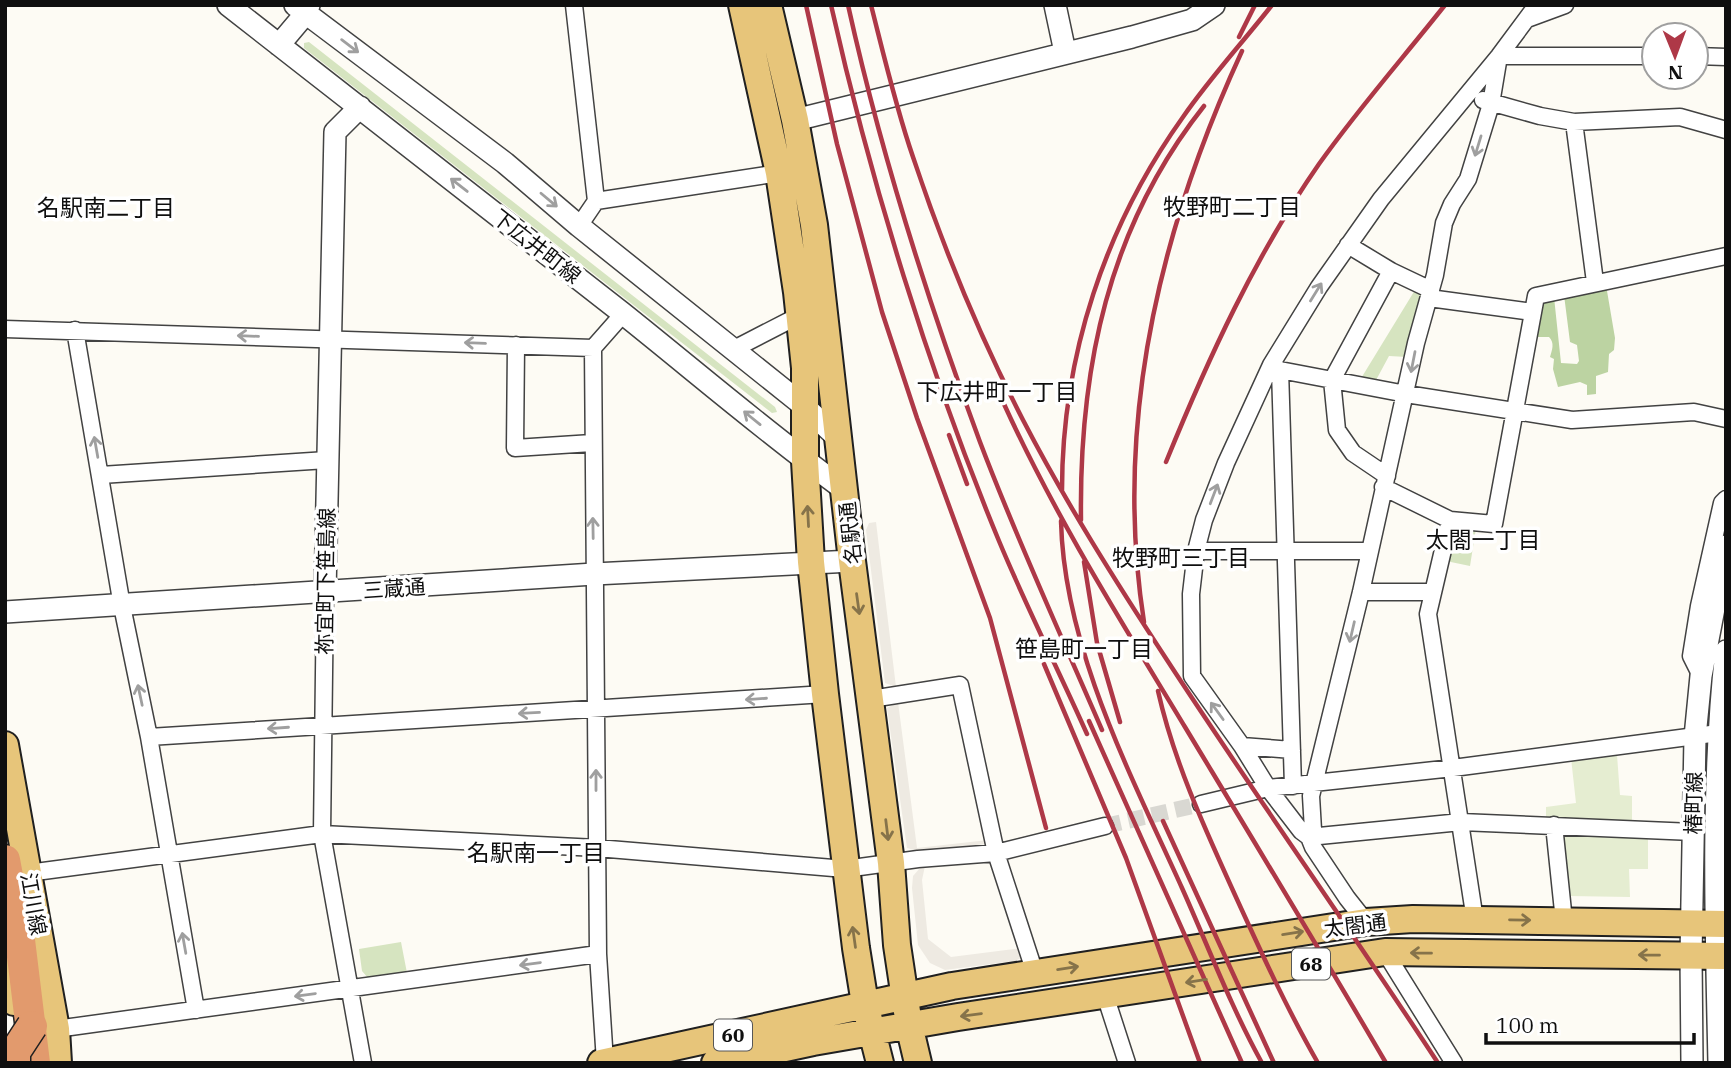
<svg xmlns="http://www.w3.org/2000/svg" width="1731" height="1068" viewBox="0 0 1731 1068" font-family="'IBM Plex Serif','Noto Sans JP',serif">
<rect width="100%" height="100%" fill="#fdfbf4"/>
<path fill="#d6e4c0" d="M 309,42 L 775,407 L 777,412 L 772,413 L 304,48 L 304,43 Z
M 1415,290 L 1424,292 L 1407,357 L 1389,356 L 1375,382 L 1360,380 Z
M 1460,526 L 1476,528 L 1470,566 L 1446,561 L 1454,530 Z
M 401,942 L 407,973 L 368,978 L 362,971 L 359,949 Z"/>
<path fill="#bcd3a2" d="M 1606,285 L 1615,338 L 1614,350 L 1609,354 L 1608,372 L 1596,376 L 1596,394 L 1587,395 L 1587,385 L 1580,382 L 1558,387 L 1553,369 L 1554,359 L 1550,357 C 1552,350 1555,343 1549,337 L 1535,337 L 1539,303 L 1554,297 L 1561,363 L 1577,364 L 1579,361 L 1577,345 L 1570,342 L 1564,295 Z"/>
<path fill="#e5edd1" d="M 1617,755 L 1620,795 L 1632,796 L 1632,823 L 1546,818 L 1546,807 L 1576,803 L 1571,758 Z
M 1569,832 L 1648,834 L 1648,869 L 1629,869 L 1630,897 L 1569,896 L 1563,838 Z"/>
<path fill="#eeeae2" d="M 876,522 L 896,687 L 885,683 L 866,530 L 869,523 Z
M 898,702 L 917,848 L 988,840 L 986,844 L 921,852 L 907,848 L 887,708 Z
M 925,866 L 922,880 L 928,939 L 951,957 L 1021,948 L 1021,958 L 1015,961 L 945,970 L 930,963 L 918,945 L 912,888 L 913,876 L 920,868 Z"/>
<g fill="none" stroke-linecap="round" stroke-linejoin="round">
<path stroke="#d9d8d2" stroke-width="16" stroke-dasharray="16 8" stroke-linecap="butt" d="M 1105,826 L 1201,804"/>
<g stroke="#424242" stroke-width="19">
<path id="minor" d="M 574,5 L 596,201 L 579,226
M 1527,19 L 1565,5
M 1696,56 L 1726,57
M 1483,100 L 1540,116 L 1574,122 L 1680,117 L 1726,130
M 1574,122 L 1595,282
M 596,201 L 779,173
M 1348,245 L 1391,271 L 1431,290
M 1429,298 L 1533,312
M 5,329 L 593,348
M 75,330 L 122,606 L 149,737 L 196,1010
M 516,345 L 515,448 L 592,443
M 734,349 L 800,315
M 1271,365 L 1280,370 L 1406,394 L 1572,420 L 1694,412 L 1726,419
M 1280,370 L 1293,786
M 101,475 L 327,460
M 1387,476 L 1353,453 L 1337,430 L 1332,380 L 1391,271
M 1383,487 L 1450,520 L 1494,524 L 1536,296 L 1726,256
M 1450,520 L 1428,614 L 1475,920
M 1196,551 L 1369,551
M 1361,592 L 1433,592
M 325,593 L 322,834 L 363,1063
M 1701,676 L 1691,656 L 1699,606 L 1722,503 L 1726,499
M 871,699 L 960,685 L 996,853 L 1035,973
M 149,737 L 825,694
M 1242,746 L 1292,750
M 1201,804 L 1268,788 L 1453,768 L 1726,732
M 1554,825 L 1564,921
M 1309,837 L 1313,830 L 1311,796 L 1361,592 L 1416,343 L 1435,275 L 1444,223 L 1452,204 L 1468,179 L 1491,104 L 1499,56 L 1654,56
M 1309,837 L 1461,822 L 1693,832
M 28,873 L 322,834 L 597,848 L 845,869 L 918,859 L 996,853 L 1105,826
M 1366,922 L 1347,898 L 1313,847 L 1309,837 L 1301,831 L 1268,788 L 1242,746 L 1192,676 L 1191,594 L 1196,551 L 1204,520 L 1226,463 L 1271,365 L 1319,287 L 1381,199 L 1499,56 L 1537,5
M 1385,952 L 1454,1063
M 1105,995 L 1127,1063
M 56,1029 L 598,954
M 605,1062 L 598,954 L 593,348 L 623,314"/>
</g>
<g stroke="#424242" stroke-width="24">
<path id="tertiary" d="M 228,5 C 359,107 490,209 621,312 C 695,371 768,434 845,490
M 295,5 L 505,163 L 579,226 L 804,406 L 839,439
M 1055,5 L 1065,52
M 279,45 L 306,13 L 309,5
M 795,120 L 1132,37 L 1192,20 L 1214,5
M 325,593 L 335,132 L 360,107
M 5,612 L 594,574 L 852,561
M 1692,1063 L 1691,956 L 1695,737 L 1701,676 L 1726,546
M 1719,1063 C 1716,925 1711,788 1726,651"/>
</g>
<g stroke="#202020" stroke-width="30">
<path id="primary" d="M 742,5 L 779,173 L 797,292 L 805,368 L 805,461 L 811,562 L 825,694 L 856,948 L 865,1004 L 880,1063
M 768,5 L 795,120 L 814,225 L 852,561 L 891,863 L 897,945 L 909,1025 L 918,1063
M 5,745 L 56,1029 L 58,1063
M 5,950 L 14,1002
M 601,1063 L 952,986 L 1366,922 L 1413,919 L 1726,924
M 715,1063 L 813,1042 L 958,1017 L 1385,952 L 1726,956"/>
</g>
<g stroke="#202020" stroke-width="33">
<path id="motorway" d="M 5,860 L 20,940 L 35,1063"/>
</g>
<use href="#minor" stroke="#fff" stroke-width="16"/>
<use href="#tertiary" stroke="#fff" stroke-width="21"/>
<use href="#primary" stroke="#e7c57a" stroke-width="26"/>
<use href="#motorway" stroke="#e29a6d" stroke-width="30"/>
<path stroke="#ae3847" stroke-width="4.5" d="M 806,5 L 837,144 L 882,312 L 917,418 L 990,618 L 1046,828
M 831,5 C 871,183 929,372 999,541 C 1026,606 1058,669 1087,734
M 848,5 C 881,154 927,299 980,442 C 1017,540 1061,635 1102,730
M 871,5 C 884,56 896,108 913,157 C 943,247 980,337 1023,420 C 1066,503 1116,582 1167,660 C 1255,795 1349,927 1438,1063
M 1239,37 L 1255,5
M 1004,404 C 1055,516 1121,621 1185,727 C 1252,838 1320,950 1386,1063
M 949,435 L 967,484
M 1166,462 C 1208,359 1255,256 1319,164 C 1358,109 1403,58 1445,5
M 1062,490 C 1062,356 1105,226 1183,117 C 1210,78 1243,42 1272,5
M 1081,520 C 1079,369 1108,227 1204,106
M 1061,521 C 1064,648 1131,775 1182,888 C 1208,946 1231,1007 1262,1063
M 1084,562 L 1097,643 L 1120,722
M 1144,622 C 1113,424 1159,231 1242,51
M 1044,664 L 1126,858 L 1200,1063
M 1158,691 C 1174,762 1205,829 1235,895 C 1261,952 1287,1009 1318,1063
M 1089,721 L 1242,1063
M 1163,821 L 1274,1063"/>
<g stroke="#202020" stroke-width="33" stroke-linecap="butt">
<path id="motorway-bridge" d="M 15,1063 L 15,1052 L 32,1026"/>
</g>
<use href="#motorway-bridge" stroke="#e29a6d" stroke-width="30"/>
</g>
<defs><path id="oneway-shaft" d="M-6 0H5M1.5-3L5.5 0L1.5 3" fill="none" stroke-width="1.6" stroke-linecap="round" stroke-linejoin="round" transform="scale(1.75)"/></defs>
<g stroke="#9f9f9f">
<use href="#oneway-shaft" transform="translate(350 46) rotate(37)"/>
<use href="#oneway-shaft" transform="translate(1478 146) rotate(107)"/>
<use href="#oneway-shaft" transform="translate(459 185) rotate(-142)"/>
<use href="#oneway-shaft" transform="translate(549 200) rotate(40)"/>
<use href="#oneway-shaft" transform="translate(1316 292) rotate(-58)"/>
<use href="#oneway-shaft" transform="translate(248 336) rotate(-178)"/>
<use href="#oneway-shaft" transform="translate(475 343) rotate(-178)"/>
<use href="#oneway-shaft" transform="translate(1413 362) rotate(101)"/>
<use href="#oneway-shaft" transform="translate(752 418) rotate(-141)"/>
<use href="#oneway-shaft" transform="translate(96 447) rotate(-100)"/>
<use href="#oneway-shaft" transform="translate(1214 494) rotate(-69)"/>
<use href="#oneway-shaft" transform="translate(593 528) rotate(-91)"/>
<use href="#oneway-shaft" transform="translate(1352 632) rotate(103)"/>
<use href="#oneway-shaft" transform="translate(140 695) rotate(-102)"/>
<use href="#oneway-shaft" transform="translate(756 699) rotate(176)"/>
<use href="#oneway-shaft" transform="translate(1217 711) rotate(-126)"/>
<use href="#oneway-shaft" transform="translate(529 713) rotate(177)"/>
<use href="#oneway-shaft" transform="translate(278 728) rotate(176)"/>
<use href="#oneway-shaft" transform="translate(596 780) rotate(-90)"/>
<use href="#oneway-shaft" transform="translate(184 943) rotate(-100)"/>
<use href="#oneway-shaft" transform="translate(530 964) rotate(172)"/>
<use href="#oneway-shaft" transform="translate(305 995) rotate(172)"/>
</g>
<g stroke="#86734a">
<use href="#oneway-shaft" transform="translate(808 516) rotate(-93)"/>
<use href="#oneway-shaft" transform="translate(858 604) rotate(82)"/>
<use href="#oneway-shaft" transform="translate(887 830) rotate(83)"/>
<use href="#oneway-shaft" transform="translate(1520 920) rotate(1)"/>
<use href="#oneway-shaft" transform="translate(1293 933) rotate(-9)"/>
<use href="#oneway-shaft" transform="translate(854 937) rotate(-98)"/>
<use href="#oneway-shaft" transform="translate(1421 953) rotate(-179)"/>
<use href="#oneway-shaft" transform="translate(1649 955) rotate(-179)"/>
<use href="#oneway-shaft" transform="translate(1068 968) rotate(-9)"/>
<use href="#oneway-shaft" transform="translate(1196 981) rotate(171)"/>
<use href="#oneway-shaft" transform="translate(971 1015) rotate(172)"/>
</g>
<g text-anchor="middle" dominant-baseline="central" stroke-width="7" stroke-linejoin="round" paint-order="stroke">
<g fill="#fff" stroke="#575757" stroke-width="2">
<rect x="1292" y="948.5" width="38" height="31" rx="5"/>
<rect x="714" y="1019.5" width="38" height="31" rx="5"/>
</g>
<g font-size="19" font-weight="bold" fill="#0f0f0f">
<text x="1311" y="964">68</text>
<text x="733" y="1035">60</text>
</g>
<g font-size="21" fill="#0f0f0f" stroke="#fff">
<text transform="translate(537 246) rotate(38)">下広井町線</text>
<text transform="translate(850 533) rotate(-96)">名駅通</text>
<text transform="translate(325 581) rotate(-89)">祢宜町下笹島線</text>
<text transform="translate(394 588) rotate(-4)">三蔵通</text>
<text transform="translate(1693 803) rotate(-89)">椿町線</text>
<text transform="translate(34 904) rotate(80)">江川線</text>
<text transform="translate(1355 925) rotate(-7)">太閤通</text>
</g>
<g font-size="23" fill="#0f0f0f" stroke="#fff">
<text x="1232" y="206">牧野町二丁目</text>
<text x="106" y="207">名駅南二丁目</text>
<text x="997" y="391">下広井町一丁目</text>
<text x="1483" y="539">太閤一丁目</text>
<text x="1181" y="557">牧野町三丁目</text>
<text x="1084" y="648">笹島町一丁目</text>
<text x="536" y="852">名駅南一丁目</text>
</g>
</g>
<rect width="1731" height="1068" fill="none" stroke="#0f0f0f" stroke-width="14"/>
<g transform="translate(1675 56) rotate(179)"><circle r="33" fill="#ffffff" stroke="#9f9f9f" stroke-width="2"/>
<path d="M0-5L12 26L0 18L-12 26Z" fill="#ae3847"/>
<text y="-10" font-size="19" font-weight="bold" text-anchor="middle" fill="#0f0f0f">N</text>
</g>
<path d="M1486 1033v10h208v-10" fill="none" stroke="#0f0f0f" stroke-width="3.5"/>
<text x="1496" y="1033" font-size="21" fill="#0f0f0f" stroke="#ffffff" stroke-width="5" paint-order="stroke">100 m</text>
</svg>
